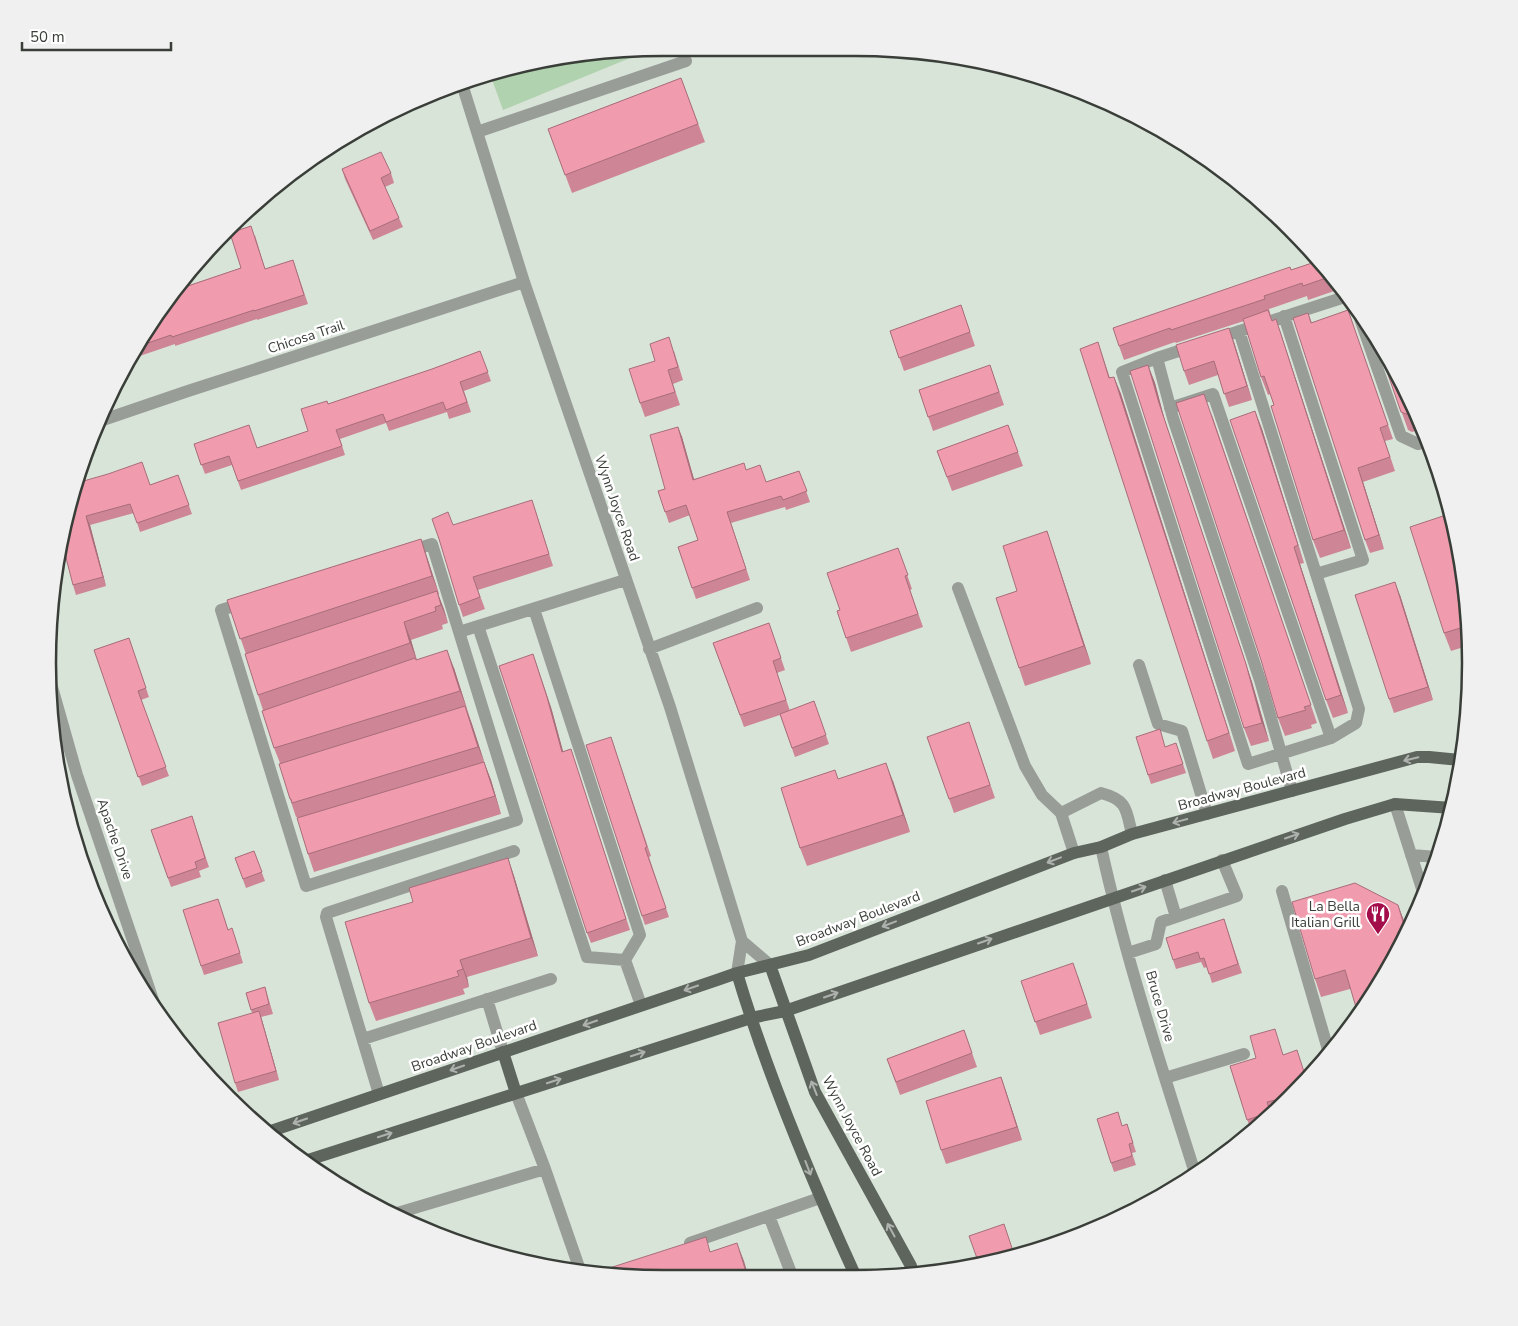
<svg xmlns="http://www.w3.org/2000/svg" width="1518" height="1326" viewBox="0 0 1518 1326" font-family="'Nunito Sans',sans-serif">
<rect width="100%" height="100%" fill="#d9e4d9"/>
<path fill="#b0d2ae" d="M 652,49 L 503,110 L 490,74 L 504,68 Z"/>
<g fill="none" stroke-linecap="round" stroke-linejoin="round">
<path stroke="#999d98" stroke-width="12" d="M 462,84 L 524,282 L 670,707 L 742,941 L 737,973
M 477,132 L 686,61
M 1356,307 L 1401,436 L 1418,444 L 1427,441
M 1284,316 L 1363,560 L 1316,574
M 1239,331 L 1359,709 L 1356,723 L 1331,738
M 1215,339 L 1348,296
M 1194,346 L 1157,358 L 1173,418 L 1260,680 L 1292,791
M 1157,358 L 1122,372 L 1248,764 L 1331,738 L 1213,394 L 1170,408
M 97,422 L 188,391 L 524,282
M 432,544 L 517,820 L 306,886 L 221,610 Z
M 958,588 L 1025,766 L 1042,795 L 1061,813
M 534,609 L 640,935 L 625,960 L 641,1005
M 478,626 L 587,957 L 625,960
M 459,632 L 625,580
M 649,649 L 757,608
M 1139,665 L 1158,724 L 1182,731 L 1207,814
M 50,680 L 77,775 L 155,1006
M 1395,804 L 1423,892
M 1101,847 C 1125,957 1161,1065 1195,1173
M 1074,853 L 1061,813 L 1101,793 C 1128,800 1126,810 1132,834
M 1411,855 L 1437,857
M 1165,880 L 1176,917
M 1282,891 L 1329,1053
M 742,941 L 770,965
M 1128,953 L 1156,944 L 1161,922 L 1237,896 L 1222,860
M 487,999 L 503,1052
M 363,1039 L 551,979
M 1165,1078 L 1244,1054
M 379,1094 L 326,917 L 327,913 L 514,851
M 545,1169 L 580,1270
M 394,1214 L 545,1169 L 516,1093
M 769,1216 L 793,1278
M 690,1243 L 820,1198"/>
<path stroke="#5e655d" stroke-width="12" d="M 770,965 L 815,1092 L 911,1266 L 913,1274
M 737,973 C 768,1077 811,1179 856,1277
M 503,1052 L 516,1093
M 271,1131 L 717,980 L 737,973 L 809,955 L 1074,853 L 1101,847 L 1132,834 L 1417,757 L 1429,757 L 1460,760
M 305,1161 L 751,1018 L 785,1011 L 1345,819 L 1395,804 L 1452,808"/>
</g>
<path fill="#ce8696" d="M 681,78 L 705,142 L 572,193 L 548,129 Z
M 342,169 L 391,173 L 394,183 L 385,187 L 403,227 L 373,240 L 345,179 Z
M 255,235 L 265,269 L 293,260 L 308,304 L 257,320 L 257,319 L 175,346 L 175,344 L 134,358 L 173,291 L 241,268 Z
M 1318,261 L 1343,288 L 1308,300 L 1307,296 L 1269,309 L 1272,320 L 1276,319 L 1282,337 L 1351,548 L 1320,558 L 1313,540 L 1274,405 L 1270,394 L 1268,395 L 1261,377 L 1244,321 L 1176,343 L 1175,342 L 1124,360 L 1119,346 L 1291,270 Z
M 961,305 L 975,346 L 904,371 L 890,331 Z
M 1348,310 L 1393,439 L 1385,441 L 1395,471 L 1363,482 L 1384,549 L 1370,553 L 1365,540 L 1308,313 L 1312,323 Z
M 1374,334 L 1388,356 L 1422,429 L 1412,432 L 1408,430 Z
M 1098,342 L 1110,378 L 1114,377 L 1121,394 L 1235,751 L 1213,759 L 1207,741 Z
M 1234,342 L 1252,400 L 1229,407 L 1218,375 L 1189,385 L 1184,371 Z
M 480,351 L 491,381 L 464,391 L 471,412 L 449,419 L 447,412 L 389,431 L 386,423 L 340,439 L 345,455 L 241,490 L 232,465 L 205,474 L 194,444 L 257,448 L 308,431 L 328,404 L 432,369 Z
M 674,351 L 683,380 L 673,384 L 680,405 L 645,417 L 640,403 L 655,361 Z
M 990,365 L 1004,405 L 933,431 L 919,390 Z
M 1148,365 L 1155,383 L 1165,421 L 1252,682 L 1269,741 L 1251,746 L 1244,728 Z
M 1255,411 L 1262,429 L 1304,563 L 1300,564 L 1348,713 L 1333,718 L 1326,700 Z
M 1211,412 L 1317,723 L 1311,725 L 1312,728 L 1285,736 L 1278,718 Z
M 1008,425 L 1023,466 L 952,491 L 937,451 Z
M 678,427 L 682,437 L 694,479 L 746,470 L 766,482 L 799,471 L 810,502 L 786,510 L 785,507 L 731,523 L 750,580 L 696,599 L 678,547 L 698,540 L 690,515 L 669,523 L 658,491 L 665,489 Z
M 178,475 L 192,514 L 140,532 L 134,513 L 90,525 L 106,586 L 76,595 L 73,585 L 80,482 L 150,485 Z
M 536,512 L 553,566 L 478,590 L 485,609 L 463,617 L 459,605 L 453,525 Z
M 1047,531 L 1091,664 L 1025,686 L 1019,668 L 1017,591 Z
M 421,539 L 427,557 L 439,594 L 438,594 L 448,623 L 442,625 L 443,629 L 411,640 L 417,660 L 454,668 L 484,762 L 491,780 L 501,814 L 314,872 L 308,854 L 298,818 L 297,817 L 296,817 L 290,799 L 280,763 L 274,748 L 263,710 L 258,695 L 246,654 L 227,600 Z
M 898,548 L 912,589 L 910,590 L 923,627 L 851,652 L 837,611 L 840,610 Z
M 1465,583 L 1467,646 L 1451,651 L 1444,633 Z
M 1400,595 L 1433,700 L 1394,713 L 1389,699 Z
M 769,623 L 785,670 L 777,673 L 790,711 L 814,701 L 829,744 L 795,757 L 780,715 L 744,727 L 713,643 Z
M 129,638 L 149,697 L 141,700 L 169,776 L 142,786 L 94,650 Z
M 551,707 L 563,752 L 571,749 L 574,759 L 630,930 L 591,943 L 587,933 Z
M 969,722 L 995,798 L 954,813 L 927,737 Z
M 611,737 L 651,856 L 649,857 L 669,917 L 645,925 L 642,916 Z
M 1166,746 L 1179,752 L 1186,773 L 1151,784 L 1148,775 Z
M 838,779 L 893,781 L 910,832 L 807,866 L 800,848 Z
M 192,816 L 209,867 L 199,871 L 201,877 L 171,887 L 151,830 Z
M 254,851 L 265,881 L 246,888 L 235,858 Z
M 508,858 L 514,876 L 538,956 L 467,977 L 469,987 L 463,989 L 465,994 L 376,1021 L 369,1003 L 413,902 Z
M 1398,905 L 1408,934 L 1407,935 L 1350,989 L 1321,997 L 1315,979 Z
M 221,908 L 228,930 L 235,937 L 243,963 L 204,975 L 201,966 Z
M 1224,919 L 1242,973 L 1212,983 L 1207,967 L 1204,968 L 1201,962 L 1176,969 L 1173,960 Z
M 1078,976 L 1092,1018 L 1040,1035 L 1021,981 Z
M 265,987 L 273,1014 L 261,1017 L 279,1080 L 238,1092 L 235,1083 L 252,1013 L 246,993 Z
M 964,1030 L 977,1067 L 900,1095 L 887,1059 Z
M 1283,1055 L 1306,1077 L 1277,1108 L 1270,1110 L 1271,1114 L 1263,1123 L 1250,1128 L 1230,1066 Z
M 1001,1077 L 1022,1140 L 946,1164 L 941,1150 Z
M 1127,1124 L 1136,1152 L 1132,1153 L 1136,1165 L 1114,1172 L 1111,1163 L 1123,1126 Z"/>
<path fill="#a86d7a" d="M 1276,319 L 1282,337 L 1351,548 L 1344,530 Z
M 1229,328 L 1234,342 L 1252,400 L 1247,386 Z
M 1148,365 L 1155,383 L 1165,421 L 1252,682 L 1269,741 L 1262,723 L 1159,403 Z
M 1114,377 L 1121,394 L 1235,751 L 1229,733 Z
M 1255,411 L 1262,429 L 1304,563 L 1298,545 Z
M 678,427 L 682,437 L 697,490 L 693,480 Z
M 1358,468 L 1363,482 L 1384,549 L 1379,535 Z
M 86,516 L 90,525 L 106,586 L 103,577 Z
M 1047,531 L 1053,549 L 1091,664 L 1084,646 Z
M 421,539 L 427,557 L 439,594 L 432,576 Z
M 1294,547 L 1300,564 L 1348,713 L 1341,695 Z
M 1395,582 L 1400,595 L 1433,700 L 1428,687 Z
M 437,591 L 444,609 L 448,623 L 441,605 Z
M 404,622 L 411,640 L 417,661 L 410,643 Z
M 447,650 L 454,668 L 467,709 L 460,691 Z
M 533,654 L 551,707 L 566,762 L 562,752 Z
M 465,706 L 472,724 L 485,764 L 478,747 Z
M 484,762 L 491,780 L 501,814 L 495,796 Z
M 886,763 L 893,781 L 910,832 L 903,815 Z
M 508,858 L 514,876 L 538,956 L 531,938 Z
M 1398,905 L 1405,923 L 1408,934 L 1407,935 Z
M 460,960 L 467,977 L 469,987 Z
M 259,1011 L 262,1020 L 279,1080 L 276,1071 Z
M 1001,1077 L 1006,1091 L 1022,1140 L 1017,1127 Z
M 737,1243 L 744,1261 L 749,1278 L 748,1278 Z"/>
<path fill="#f09cae" stroke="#a86d7a" d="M 681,78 L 698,124 L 565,175 L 548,129 Z
M 381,152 L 391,173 L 381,178 L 399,218 L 370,231 L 342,169 Z
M 251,226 L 265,269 L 293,260 L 304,295 L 254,311 L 254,310 L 172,337 L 171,335 L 142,345 L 173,291 L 241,268 L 230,233 Z
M 1318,261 L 1332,276 L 1303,286 L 1302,283 L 1264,296 L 1265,299 L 1171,330 L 1170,328 L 1119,346 L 1113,328 L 1290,267 L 1291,270 Z
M 961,305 L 970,332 L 899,358 L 890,331 Z
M 1268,310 L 1272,321 L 1276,319 L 1344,530 L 1313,540 L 1271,406 L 1274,405 L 1264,376 L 1261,377 L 1243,319 Z
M 1348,310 L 1388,425 L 1380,428 L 1390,457 L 1358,468 L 1379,535 L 1365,540 L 1293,318 L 1308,313 L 1311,323 Z
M 1229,328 L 1247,386 L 1224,394 L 1214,361 L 1184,371 L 1176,345 Z
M 1374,334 L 1388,356 L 1414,412 L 1406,414 L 1401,412 Z
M 669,337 L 678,367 L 668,370 L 675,392 L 640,403 L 629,369 L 655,361 L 650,344 Z
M 1098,342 L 1109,378 L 1114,377 L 1229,733 L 1207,741 L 1080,349 Z
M 480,351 L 488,372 L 460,382 L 467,402 L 446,410 L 443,402 L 386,422 L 383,414 L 336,430 L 342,446 L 238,481 L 229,456 L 201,465 L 194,444 L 249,425 L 257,448 L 308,431 L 301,409 L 327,401 L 328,404 L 432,369 Z
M 990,365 L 999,392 L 928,417 L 919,390 Z
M 1148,365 L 1159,403 L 1246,664 L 1262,723 L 1244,728 L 1130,371 Z
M 1204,394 L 1311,705 L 1304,707 L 1306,710 L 1278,718 L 1261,660 L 1176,403 Z
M 1255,411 L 1298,545 L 1294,547 L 1341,695 L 1326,700 L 1230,420 Z
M 1008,425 L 1018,452 L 947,477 L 937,451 Z
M 678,427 L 693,480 L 744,463 L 746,470 L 760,465 L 766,482 L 799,471 L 807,491 L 783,500 L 781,496 L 727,512 L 746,569 L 692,588 L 678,547 L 698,540 L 686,505 L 665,512 L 658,491 L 665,489 L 650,435 Z
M 142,462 L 150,485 L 178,475 L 189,505 L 137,523 L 130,504 L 86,516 L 103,577 L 73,585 L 63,546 L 80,482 L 108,474 Z
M 532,500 L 549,554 L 473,577 L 480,597 L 459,605 L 439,539 L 432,519 L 448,512 L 453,525 Z
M 1449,514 L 1465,583 L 1467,626 L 1444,633 L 1410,527 Z
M 1047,531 L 1084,646 L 1019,668 L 996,598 L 1017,591 L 1003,546 Z
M 421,539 L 432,576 L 240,639 L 227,600 Z
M 898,548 L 908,575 L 905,576 L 918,614 L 846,638 L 837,611 L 840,610 L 827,573 Z
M 1395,582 L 1428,687 L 1389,699 L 1355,595 Z
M 437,591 L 441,605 L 435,607 L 436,611 L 404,622 L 410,643 L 258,695 L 245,654 Z
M 769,623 L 781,658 L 773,661 L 786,700 L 740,715 L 713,643 Z
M 129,638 L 146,688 L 138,691 L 166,767 L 138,777 L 94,650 Z
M 447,650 L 460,691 L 274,748 L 262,711 L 415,658 L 416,660 Z
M 533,654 L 547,697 L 562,752 L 571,749 L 626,919 L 587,933 L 499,666 Z
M 814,701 L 826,735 L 792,748 L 780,714 Z
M 465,706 L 478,747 L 292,803 L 291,799 L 290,799 L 279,764 Z
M 969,722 L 990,785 L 949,799 L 927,737 Z
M 1160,729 L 1165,747 L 1176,743 L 1183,764 L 1148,775 L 1136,737 Z
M 611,737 L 647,847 L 645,848 L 666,908 L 642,916 L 586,745 Z
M 484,762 L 495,796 L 308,854 L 297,818 Z
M 886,763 L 903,815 L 800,848 L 781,788 L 835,770 L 838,779 Z
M 192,816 L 205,858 L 195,862 L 197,868 L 168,878 L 151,830 Z
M 254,851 L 262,872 L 243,879 L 235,858 Z
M 508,858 L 531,938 L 460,960 L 463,969 L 457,971 L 459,976 L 369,1003 L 345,922 L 413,902 L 409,888 Z
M 1355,883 L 1398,905 L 1407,935 L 1358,1014 L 1345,970 L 1315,979 L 1292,902 Z
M 218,899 L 228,930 L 232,928 L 240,953 L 201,966 L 183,910 Z
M 1224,919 L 1238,964 L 1209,974 L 1204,958 L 1200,959 L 1198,952 L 1173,960 L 1166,938 Z
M 1073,963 L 1087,1004 L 1035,1022 L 1021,981 Z
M 265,987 L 269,1004 L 251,1010 L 246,993 Z
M 259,1011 L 276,1071 L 235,1083 L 218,1023 Z
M 1275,1029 L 1283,1055 L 1297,1050 L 1306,1078 L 1288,1097 L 1267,1102 L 1270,1112 L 1247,1120 L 1230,1066 L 1256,1058 L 1250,1036 Z
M 964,1030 L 972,1053 L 896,1082 L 887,1059 Z
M 1001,1077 L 1017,1127 L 941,1150 L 926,1101 Z
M 1118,1112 L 1122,1126 L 1127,1124 L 1133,1143 L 1129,1144 L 1132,1156 L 1111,1163 L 1097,1119 Z
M 340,1181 L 341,1186 L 336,1182 Z
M 1004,1224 L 1014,1254 L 978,1261 L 969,1236 Z
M 706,1237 L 710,1252 L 737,1243 L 748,1278 L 663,1278 L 597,1272 Z"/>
<defs><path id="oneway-shaft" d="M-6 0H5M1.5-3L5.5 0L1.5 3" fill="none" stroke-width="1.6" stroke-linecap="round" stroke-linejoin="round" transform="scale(1.25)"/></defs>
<g stroke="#aeb2ae">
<use href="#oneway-shaft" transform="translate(1411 759) rotate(167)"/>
<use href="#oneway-shaft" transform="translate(1180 821) rotate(165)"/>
<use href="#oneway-shaft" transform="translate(1292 836) rotate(-19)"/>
<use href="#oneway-shaft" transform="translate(1054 860) rotate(159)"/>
<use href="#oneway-shaft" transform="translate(1139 889) rotate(-19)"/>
<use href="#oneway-shaft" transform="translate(889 924) rotate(159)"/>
<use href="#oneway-shaft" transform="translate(985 941) rotate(-19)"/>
<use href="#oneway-shaft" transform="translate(691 988) rotate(161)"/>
<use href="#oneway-shaft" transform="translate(831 995) rotate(-19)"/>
<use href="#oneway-shaft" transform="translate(590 1023) rotate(161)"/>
<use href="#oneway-shaft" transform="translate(638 1054) rotate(-18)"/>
<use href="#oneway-shaft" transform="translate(457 1068) rotate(161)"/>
<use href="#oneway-shaft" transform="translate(554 1081) rotate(-18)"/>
<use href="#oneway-shaft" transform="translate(814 1088) rotate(-112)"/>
<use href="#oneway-shaft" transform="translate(300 1121) rotate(161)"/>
<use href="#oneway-shaft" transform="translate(385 1135) rotate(-18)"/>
<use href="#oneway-shaft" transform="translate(808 1168) rotate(69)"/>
<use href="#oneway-shaft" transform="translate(891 1230) rotate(-119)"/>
</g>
<defs>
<g id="restaurant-pin" transform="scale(1.25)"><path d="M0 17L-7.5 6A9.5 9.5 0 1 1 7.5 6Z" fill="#a30d4a" stroke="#fff"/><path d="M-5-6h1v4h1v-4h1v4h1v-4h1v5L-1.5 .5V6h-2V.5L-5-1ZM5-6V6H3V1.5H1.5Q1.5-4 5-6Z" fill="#fff"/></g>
</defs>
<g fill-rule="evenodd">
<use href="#restaurant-pin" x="1378" y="914"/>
</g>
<g text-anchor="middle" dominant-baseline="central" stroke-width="5" stroke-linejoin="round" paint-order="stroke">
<g font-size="14" fill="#3a3e39" stroke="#fff">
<text transform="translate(306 337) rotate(-18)">Chicosa Trail</text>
<text transform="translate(617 508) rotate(71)">Wynn Joyce Road</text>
<text transform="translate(1242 789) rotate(-15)">Broadway Boulevard</text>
<text transform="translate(115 839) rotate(71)">Apache Drive</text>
<text transform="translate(858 919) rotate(-21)">Broadway Boulevard</text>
<text transform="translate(1160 1006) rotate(74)">Bruce Drive</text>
<text transform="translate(474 1046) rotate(-19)">Broadway Boulevard</text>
<text transform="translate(852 1126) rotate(62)">Wynn Joyce Road</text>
</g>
<g font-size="14" fill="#3a3e39" stroke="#fff" text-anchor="end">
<text x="1360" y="906">La Bella<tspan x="1360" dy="16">Italian Grill</tspan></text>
</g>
</g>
<path d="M0 0H1518V1326H0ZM663 56H855A607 607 0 0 1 1462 663V663A607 607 0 0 1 855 1270H663A607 607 0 0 1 56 663V663A607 607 0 0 1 663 56Z" fill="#eff0ef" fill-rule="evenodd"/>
<path fill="none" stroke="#3a3e39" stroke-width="2.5" d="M663 56H855A607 607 0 0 1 1462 663V663A607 607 0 0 1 855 1270H663A607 607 0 0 1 56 663V663A607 607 0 0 1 663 56Z"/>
<path d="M22 42v8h149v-8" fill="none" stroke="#3a3e39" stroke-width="2.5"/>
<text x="30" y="42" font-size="15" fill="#3a3e39" stroke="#ffffff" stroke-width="4" paint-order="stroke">50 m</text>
</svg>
